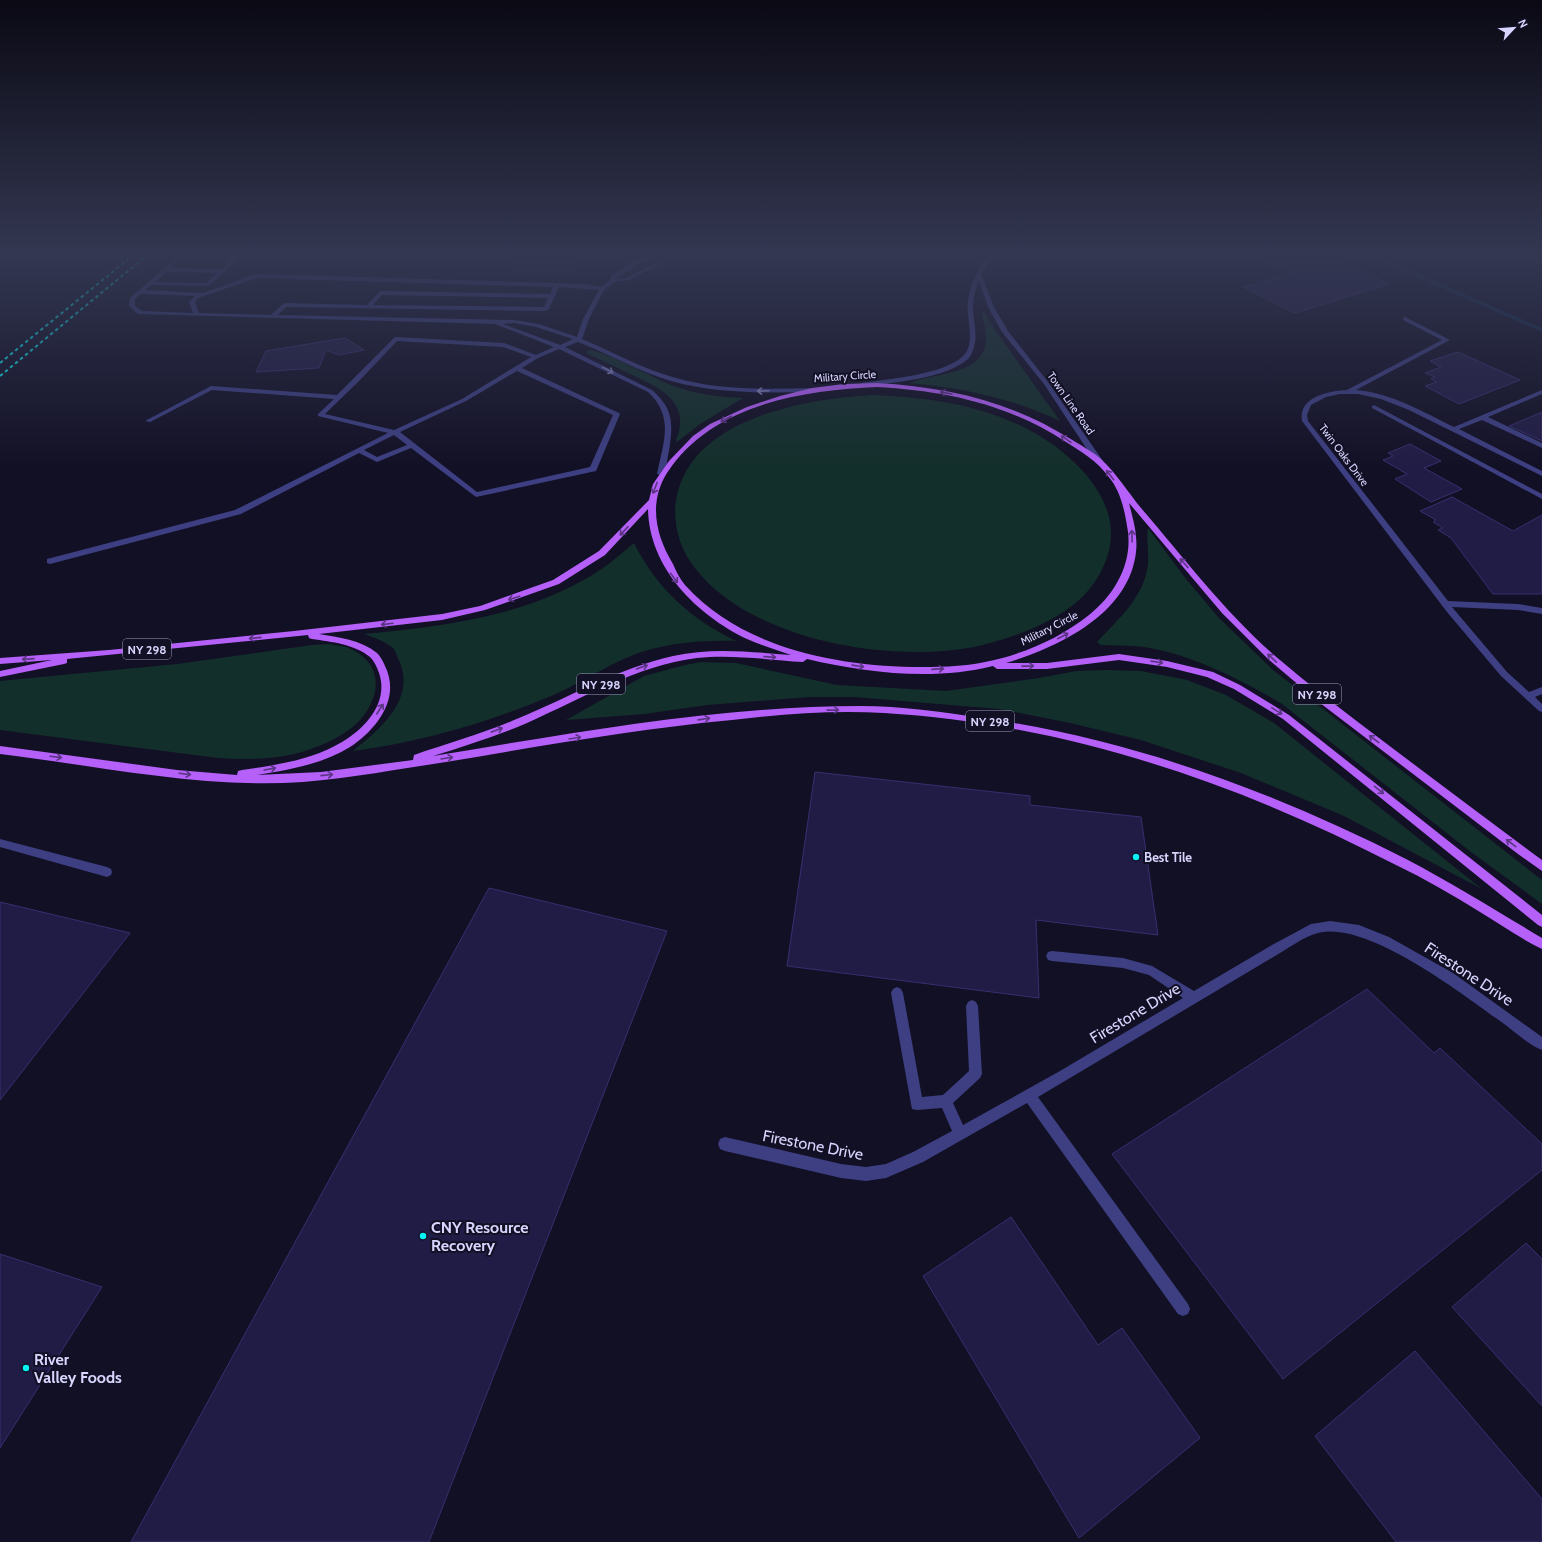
<svg xmlns="http://www.w3.org/2000/svg" width="1542" height="1542" viewBox="0 0 1542 1542" font-family="Cabin,sans-serif">
<rect width="100%" height="100%" fill="#121025"/>
<path fill="#132f2b" d="M 984,312 L 993,327 L 1060,421 C 1011,398 963,388 910,383 C 933,373 988,375 986,337 C 986,329 983,321 982,313 Z
M 589,350 C 607,352 651,377 671,385 C 693,394 720,397 743,398 L 700,424 L 677,442 L 676,440 C 692,401 658,387 630,374 C 616,367 602,360 588,354 L 586,352 Z
M 872,395 C 927,397 984,405 1033,432 C 1079,458 1130,509 1104,565 C 1098,579 1089,591 1078,601 C 1051,624 1017,636 983,645 C 895,666 740,641 688,558 C 678,541 673,520 676,500 C 690,418 805,399 872,395 Z
M 1148,528 L 1186,579 L 1219,618 L 1273,670 L 1542,880 L 1542,904 L 1471,852 L 1282,704 C 1242,680 1191,654 1144,647 C 1130,645 1115,646 1101,645 L 1097,642 C 1118,619 1144,598 1148,564 C 1149,555 1146,534 1148,528 Z
M 634,543 C 657,589 691,619 736,641 C 699,640 661,643 626,658 C 601,669 577,685 551,696 C 487,723 422,742 353,751 C 379,730 415,701 400,663 C 398,659 396,653 394,649 C 387,642 373,637 364,634 C 446,626 532,616 603,568 C 613,561 623,552 634,543 Z
M 329,644 C 334,645 341,646 346,647 C 386,662 382,699 356,724 C 345,734 330,742 316,747 C 284,760 252,760 218,758 L 0,730 L 0,681 L 177,664 L 312,645 Z
M 701,662 L 736,663 L 837,685 L 946,691 L 1039,678 L 1076,671 L 1106,670 L 1141,671 L 1187,680 L 1226,695 L 1274,723 L 1482,889 L 1344,816 L 1241,773 L 1141,740 L 1070,723 L 999,709 L 854,697 L 809,697 L 707,705 L 644,714 L 566,720 L 644,676 L 685,665 Z"/>
<g fill="none" stroke-linecap="round" stroke-linejoin="round">
<path stroke="#102a49" stroke-width="3.5" d="M 1366,253 L 1542,330"/>
</g>
<path fill="#211c45" stroke="#372f70" d="M 522,253 L 583,253 L 574,272 L 512,270 Z
M 1249,253 L 1319,253 L 1389,284 L 1295,313 L 1243,287 L 1292,273 Z
M 345,338 L 364,350 L 339,355 L 326,350 L 319,368 L 256,372 L 266,351 Z
M 1458,352 L 1520,380 L 1459,404 L 1425,386 L 1437,382 L 1431,379 L 1435,377 L 1425,373 L 1441,367 L 1430,361 Z
M 1542,412 L 1542,441 L 1509,426 Z
M 1410,444 L 1441,461 L 1424,468 L 1462,489 L 1431,502 L 1395,479 L 1407,474 L 1383,460 L 1393,456 L 1388,453 Z
M 1452,497 L 1513,531 L 1542,515 L 1542,594 L 1493,594 L 1451,538 L 1438,530 L 1443,528 L 1433,522 L 1436,520 L 1420,511 Z
M 815,772 L 1030,796 L 1030,805 L 1141,817 L 1158,935 L 1036,920 L 1039,998 L 787,966 Z
M 489,888 L 667,931 L 429,1542 L 131,1542 Z
M 0,902 L 130,933 L 0,1100 Z
M 1367,989 L 1434,1053 L 1440,1048 L 1542,1144 L 1542,1170 L 1283,1379 L 1112,1154 Z
M 1011,1217 L 1098,1345 L 1122,1328 L 1200,1438 L 1079,1538 L 923,1276 Z
M 1526,1243 L 1542,1259 L 1542,1406 L 1452,1307 Z
M 0,1254 L 102,1287 L 0,1448 Z
M 1415,1351 L 1542,1499 L 1542,1542 L 1396,1542 L 1315,1436 Z"/>
<g fill="none" stroke-linecap="round" stroke-linejoin="round">
<path fill="#3d3f82" fill-rule="evenodd" d="M 182,253 L 188,253 L 186,255 L 235,256 L 239,253 L 245,253 L 209,286 L 152,285 L 145,290 L 203,293 L 256,274 L 557,283 L 583,284 L 601,287 L 610,280 L 611,276 C 625,267 645,252 662,253 L 635,266 L 616,279 L 626,278 L 676,253 L 683,253 L 629,280 L 615,282 L 604,290 L 589,319 L 582,339 C 613,352 643,369 676,378 C 721,391 769,389 816,388 L 819,390 L 816,392 C 767,393 718,394 671,381 C 638,371 609,354 578,342 L 565,347 L 652,390 C 674,409 673,424 669,451 C 667,459 667,468 664,476 L 657,474 C 663,443 675,417 648,392 L 559,349 L 538,358 L 522,368 L 619,413 L 620,414 L 596,471 L 476,497 L 411,448 L 377,462 L 359,453 L 241,514 L 50,564 L 47,563 L 47,559 L 235,510 L 388,433 L 318,416 L 318,414 L 334,399 L 212,390 L 150,422 L 145,421 L 211,386 L 337,395 L 395,337 L 504,343 L 536,355 L 554,347 L 495,324 L 138,314 L 129,306 L 130,298 ZM 183,258 L 232,259 L 221,269 L 170,268 ZM 167,272 L 217,273 L 206,283 L 155,282 ZM 257,278 L 553,287 L 550,294 L 380,291 L 367,305 L 284,303 L 271,315 L 199,313 L 195,302 L 198,298 ZM 559,287 L 599,290 L 583,319 L 577,337 L 539,324 L 514,320 L 278,315 L 286,307 L 546,311 L 549,309 ZM 141,294 L 195,296 L 189,302 L 193,313 L 142,311 L 135,306 L 135,299 ZM 382,295 L 548,298 L 544,307 L 373,305 ZM 514,323 L 536,327 L 573,339 L 560,345 L 503,324 ZM 397,341 L 503,347 L 531,357 L 462,399 L 394,430 L 325,414 L 359,381 ZM 517,371 L 613,415 L 590,467 L 477,492 L 400,432 L 466,401 ZM 394,435 L 407,445 L 377,457 L 364,450 Z
M 989,253 L 995,253 L 981,274 L 994,307 L 1008,331 L 1048,382 L 1103,461 L 1102,463 L 1096,463 L 1044,384 L 1002,332 L 988,307 L 979,281 C 975,290 973,299 973,308 C 973,320 977,331 975,342 C 974,348 972,355 968,359 C 943,380 892,382 861,387 L 858,385 L 861,383 C 888,379 943,375 963,356 C 977,343 965,316 968,300 C 971,282 979,267 989,253 Z
M 1405,317 L 1450,340 L 1356,390 C 1392,393 1423,412 1454,427 L 1542,390 L 1542,394 L 1488,417 L 1542,443 L 1542,448 L 1482,420 L 1459,429 L 1542,471 L 1542,476 L 1409,410 L 1381,399 L 1358,394 L 1340,394 L 1326,397 L 1311,405 L 1307,415 L 1308,421 L 1448,601 L 1518,604 L 1542,608 L 1542,614 L 1518,610 L 1452,607 L 1507,672 L 1529,692 L 1542,687 L 1542,694 L 1535,697 L 1542,704 L 1542,712 L 1539,711 L 1501,676 L 1447,612 L 1302,421 C 1298,397 1328,391 1347,390 L 1442,340 L 1403,320 L 1403,318 Z
M 1374,405 L 1542,494 L 1542,499 L 1372,408 L 1372,406 Z
M 0,839 L 107,867 L 111,869 L 112,872 L 111,875 L 107,877 L 0,847 Z
M 1330,921 L 1359,925 L 1389,937 L 1453,973 L 1542,1037 L 1542,1050 C 1527,1044 1513,1030 1500,1021 C 1461,993 1366,920 1318,933 C 1305,936 1292,946 1280,953 L 1038,1097 L 1188,1304 L 1190,1309 L 1188,1314 L 1183,1316 L 1178,1314 L 1027,1103 L 923,1162 L 886,1178 L 866,1181 L 841,1178 L 725,1151 L 720,1149 L 718,1144 L 720,1139 L 725,1137 L 841,1164 L 866,1167 L 886,1164 L 913,1152 L 952,1131 L 942,1108 L 917,1110 L 912,1109 L 911,1104 L 891,993 L 893,989 L 897,987 L 901,989 L 903,993 L 922,1097 L 943,1095 L 969,1071 L 966,1006 L 968,1002 L 972,1000 L 976,1002 L 978,1006 L 982,1074 L 980,1078 L 953,1103 L 963,1125 L 1060,1071 L 1183,998 L 1149,975 L 1123,968 L 1052,961 L 1048,960 L 1046,956 L 1048,952 L 1052,951 L 1123,958 L 1152,966 L 1194,991 L 1272,945 L 1311,924 Z"/>
<path fill="#b460f9" fill-rule="evenodd" d="M 877,383 C 946,387 1010,401 1069,438 C 1080,445 1092,451 1101,459 C 1116,473 1128,492 1141,508 C 1184,558 1224,611 1274,655 C 1309,685 1346,713 1383,741 C 1436,781 1489,821 1542,860 L 1542,871 L 1518,854 L 1320,703 L 1268,659 L 1222,613 L 1129,503 C 1133,519 1138,535 1136,552 C 1129,614 1059,647 1006,663 L 1047,663 L 1119,654 L 1167,661 L 1213,672 L 1240,685 L 1289,715 L 1542,915 L 1542,927 L 1538,925 L 1283,719 L 1234,689 L 1207,677 L 1167,667 L 1119,660 L 1047,669 L 997,669 L 993,666 C 933,681 867,673 807,659 L 803,662 C 768,660 732,654 697,658 C 636,666 583,698 527,723 C 497,736 465,746 433,756 C 574,733 717,706 861,706 C 901,706 942,712 982,718 C 1131,739 1272,791 1406,859 C 1452,883 1497,911 1542,938 L 1542,949 C 1521,939 1500,924 1480,912 C 1453,895 1425,879 1396,865 C 1236,782 1065,724 884,713 C 834,710 782,714 732,720 C 636,729 541,746 446,762 C 399,769 351,778 303,782 C 204,789 98,766 0,754 L 0,746 L 177,770 L 237,775 L 238,771 L 242,770 C 276,765 312,760 342,742 C 366,728 389,702 379,673 C 377,667 374,661 370,657 C 354,644 332,642 312,639 L 309,638 L 308,635 L 67,659 L 67,663 L 64,664 L 0,677 L 0,671 L 52,660 L 0,664 L 0,658 L 109,650 L 294,631 L 442,614 L 480,606 L 553,580 L 599,551 L 649,500 L 653,484 L 669,461 L 693,436 L 710,424 L 747,407 L 780,396 L 812,388 L 844,384 ZM 877,387 C 947,391 1007,404 1066,442 C 1082,452 1097,461 1108,476 C 1121,491 1125,512 1128,532 C 1132,565 1114,595 1089,615 C 1059,639 1021,655 985,662 C 961,667 936,667 912,667 C 832,665 741,647 685,585 C 680,579 676,571 673,564 C 656,536 648,503 667,473 C 711,405 802,390 877,387 ZM 648,509 C 649,568 697,615 747,639 C 761,645 776,650 791,655 C 751,652 712,647 673,656 C 619,668 570,697 519,718 C 485,733 449,743 414,755 L 413,760 L 321,772 L 257,775 C 288,770 323,764 350,747 C 377,729 401,698 385,666 C 383,661 380,656 377,653 C 361,640 338,637 319,634 L 442,620 L 485,610 L 559,584 L 605,555 Z"/>
<path stroke="#09f1f6" stroke-width="2" stroke-dasharray="3.5 3" stroke-linecap="butt" d="M 0,363 L 136,253
M 0,376 L 150,253"/>
</g>
<defs><path id="oneway-shaft" d="M-6 0H5M1.5-3L5.5 0L1.5 3" fill="none" stroke-width="1.6" stroke-linecap="round" stroke-linejoin="round"/></defs>
<g stroke="#8282b9">
<use href="#oneway-shaft" transform="translate(608 370) rotate(27)"/>
<use href="#oneway-shaft" transform="translate(763 391) rotate(178)"/>
</g>
<g stroke="#5b3484">
<use href="#oneway-shaft" transform="translate(946 393) rotate(-170)"/>
<use href="#oneway-shaft" transform="translate(726 419) rotate(152)"/>
<use href="#oneway-shaft" transform="translate(1066 439) rotate(-146)"/>
<use href="#oneway-shaft" transform="translate(1110 475) rotate(-128)"/>
<use href="#oneway-shaft" transform="translate(655 488) rotate(111)"/>
<use href="#oneway-shaft" transform="translate(624 531) rotate(133)"/>
<use href="#oneway-shaft" transform="translate(1132 536) rotate(-91)"/>
<use href="#oneway-shaft" transform="translate(1184 563) rotate(-131)"/>
<use href="#oneway-shaft" transform="translate(674 578) rotate(54)"/>
<use href="#oneway-shaft" transform="translate(514 598) rotate(162)"/>
<use href="#oneway-shaft" transform="translate(387 624) rotate(173)"/>
<use href="#oneway-shaft" transform="translate(1063 636) rotate(-27)"/>
<use href="#oneway-shaft" transform="translate(255 638) rotate(174)"/>
<use href="#oneway-shaft" transform="translate(770 657) rotate(4)"/>
<use href="#oneway-shaft" transform="translate(1272 658) rotate(-137)"/>
<use href="#oneway-shaft" transform="translate(28 659) rotate(176)"/>
<use href="#oneway-shaft" transform="translate(1157 662) rotate(8)"/>
<use href="#oneway-shaft" transform="translate(858 666) rotate(8)"/>
<use href="#oneway-shaft" transform="translate(1028 666) rotate(-1)"/>
<use href="#oneway-shaft" transform="translate(642 667) rotate(-19)"/>
<use href="#oneway-shaft" transform="translate(938 669) rotate(-4)"/>
<use href="#oneway-shaft" transform="translate(380 709) rotate(-57)"/>
<use href="#oneway-shaft" transform="translate(833 710) rotate(-1)"/>
<use href="#oneway-shaft" transform="translate(1277 711) rotate(31)"/>
<use href="#oneway-shaft" transform="translate(704 719) rotate(-8)"/>
<use href="#oneway-shaft" transform="translate(497 730) rotate(-20)"/>
<use href="#oneway-shaft" transform="translate(575 738) rotate(-9)"/>
<use href="#oneway-shaft" transform="translate(1374 739) rotate(-143)"/>
<use href="#oneway-shaft" transform="translate(56 757) rotate(7)"/>
<use href="#oneway-shaft" transform="translate(447 758) rotate(-9)"/>
<use href="#oneway-shaft" transform="translate(270 769) rotate(-10)"/>
<use href="#oneway-shaft" transform="translate(185 774) rotate(7)"/>
<use href="#oneway-shaft" transform="translate(327 775) rotate(-6)"/>
<use href="#oneway-shaft" transform="translate(1379 790) rotate(39)"/>
<use href="#oneway-shaft" transform="translate(1511 843) rotate(-143)"/>
</g>
<linearGradient id="sky" x2="0" y2="1"><stop stop-color="#0a0914"/><stop offset="0.54" stop-color="#333751"/><stop offset="1" stop-color="#333751" stop-opacity="0"/></linearGradient>
<rect width="1542" height="469" fill="url(#sky)"/>
<g fill="#09f1f6" stroke="#121025" stroke-width="1.5">
<circle cx="1136" cy="857" r="4"/>
<circle cx="423" cy="1236" r="4"/>
<circle cx="26" cy="1368" r="4"/>
</g>
<g text-anchor="middle" dominant-baseline="central" stroke-width="4" stroke-linejoin="round" paint-order="stroke">
<g font-size="11" fill="#d7d5fd" stroke="#121025">
<text transform="translate(845 376) rotate(-4)">Military Circle</text>
<text transform="translate(1071 403) rotate(55)">Town Line Road</text>
<text transform="translate(1344 455) rotate(53)">Twin Oaks Drive</text>
<text transform="translate(1049 628) rotate(-27)">Military Circle</text>
</g>
<g fill="#121025" stroke="#9c9abc" stroke-width="1">
<rect x="123" y="639" width="48" height="20" rx="3"/>
<rect x="577" y="674" width="48" height="20" rx="3"/>
<rect x="1293" y="684" width="48" height="20" rx="3"/>
<rect x="966" y="711" width="48" height="20" rx="3"/>
</g>
<g font-size="12" font-weight="bold" fill="#d7d5fd">
<text x="147" y="649">NY 298</text>
<text x="601" y="684">NY 298</text>
<text x="1317" y="694">NY 298</text>
<text x="990" y="721">NY 298</text>
</g>
<g font-size="13" font-weight="bold" fill="#d7d5fd" stroke="#121025" text-anchor="start">
<text x="1144" y="857">Best Tile</text>
</g>
<g font-size="16" fill="#d7d5fd" stroke="#121025">
<text transform="translate(1469 974) rotate(33)">Firestone Drive</text>
<text transform="translate(1135 1013) rotate(-31)">Firestone Drive</text>
<text transform="translate(813 1145) rotate(11)">Firestone Drive</text>
</g>
<g font-size="16" font-weight="bold" fill="#d7d5fd" stroke="#121025" text-anchor="start">
<text x="431" y="1227">CNY Resource<tspan x="431" dy="18">Recovery</tspan></text>
<text x="34" y="1359">River<tspan x="34" dy="18">Valley Foods</tspan></text>
</g>
</g>
<g transform="translate(1514 28) rotate(64)" stroke="#121025" stroke-width="3" paint-order="stroke">
<path d="M0-3L7 15L0 10L-7 15Z" fill="#d7d5fd"/>
<text y="-6" font-size="11" font-weight="bold" text-anchor="middle" fill="#d7d5fd">N</text>
</g>
</svg>
